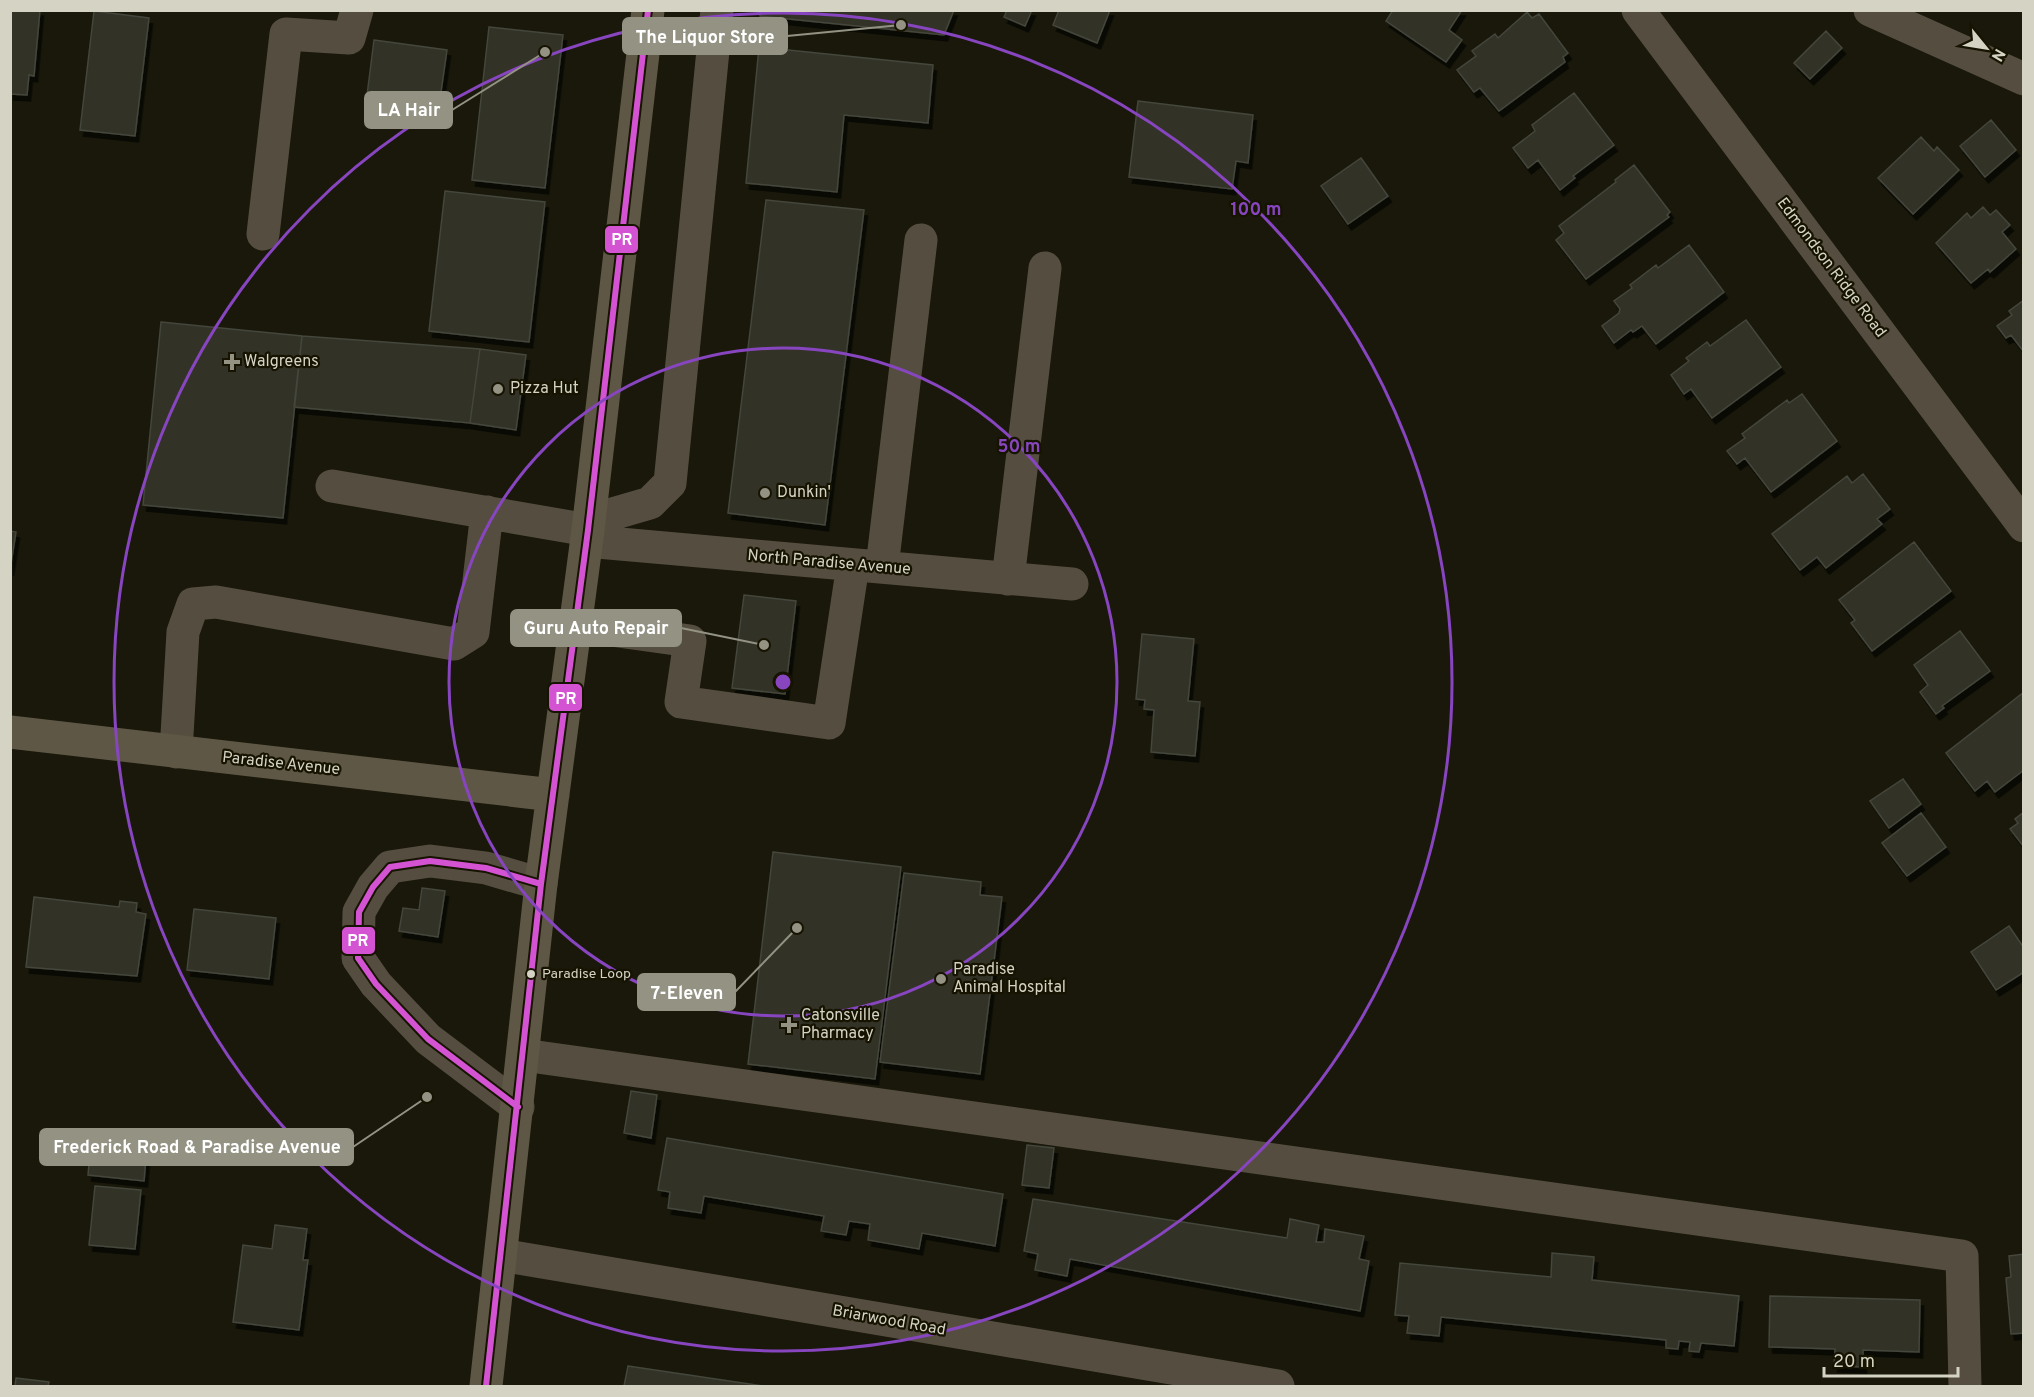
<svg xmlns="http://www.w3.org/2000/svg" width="2034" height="1397" viewBox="0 0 2034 1397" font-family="Overpass,sans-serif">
<defs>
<filter id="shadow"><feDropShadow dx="3.5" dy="6" stdDeviation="0" flood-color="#0009"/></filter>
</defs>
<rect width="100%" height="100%" fill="#19180a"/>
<path fill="#313227" stroke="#44463c" stroke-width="1.5" filter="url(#shadow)" d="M 10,10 L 40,10 L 34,76 L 29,75 L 27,95 L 10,94 Z
M 760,10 L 954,10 L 944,35 L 760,16 Z
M 1007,10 L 1032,10 L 1025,26 L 1004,17 Z
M 1059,10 L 1110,10 L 1097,43 L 1053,25 Z
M 1393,10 L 1462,10 L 1449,30 L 1462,40 L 1446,62 L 1386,21 Z
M 94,11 L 149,18 L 135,136 L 80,130 Z
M 1527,12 L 1532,18 L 1539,14 L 1568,53 L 1563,57 L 1565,62 L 1499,111 L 1480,88 L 1474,92 L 1457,70 L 1476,56 L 1472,51 L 1495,34 L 1498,38 Z
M 489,27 L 563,35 L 545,188 L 472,180 Z
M 1826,31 L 1842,48 L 1810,79 L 1794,63 Z
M 374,40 L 447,50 L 437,120 L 365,111 Z
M 759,47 L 933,65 L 928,123 L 844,115 L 837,192 L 746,183 Z
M 1574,93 L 1614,145 L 1573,176 L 1575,178 L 1560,190 L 1538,160 L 1528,168 L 1513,148 L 1535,131 L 1532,125 Z
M 1138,101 L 1253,115 L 1248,163 L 1236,161 L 1232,189 L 1129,177 Z
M 1991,120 L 2016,150 L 1985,177 L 1960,146 Z
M 1921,137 L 1934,151 L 1937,147 L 1959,170 L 1913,214 L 1878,178 Z
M 1361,158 L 1388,196 L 1348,224 L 1321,186 Z
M 1634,165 L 1670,212 L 1667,215 L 1669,217 L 1586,279 L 1556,240 L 1564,233 L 1559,226 L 1616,182 L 1615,180 Z
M 445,191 L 545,202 L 529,342 L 429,331 Z
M 766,200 L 864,210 L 825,525 L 728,513 Z
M 1983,207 L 1990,215 L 1996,210 L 2010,225 L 2002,232 L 2016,249 L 1990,272 L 1988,269 L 1971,283 L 1936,243 L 1967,213 L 1971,218 Z
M 1689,245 L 1724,292 L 1656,344 L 1642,326 L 1633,332 L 1631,330 L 1614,343 L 1602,326 L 1619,313 L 1620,309 L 1614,301 L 1632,288 L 1630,285 L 1656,265 L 1658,268 Z
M 2024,300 L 2024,352 L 2011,335 L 2006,338 L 1997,326 L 2012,315 L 2009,311 Z
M 1746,320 L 1781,367 L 1712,418 L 1691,389 L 1684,394 L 1671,375 L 1689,361 L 1686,358 L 1707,342 L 1710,346 Z
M 161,322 L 302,336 L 283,518 L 143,505 Z
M 302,336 L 480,349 L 470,423 L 294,407 Z
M 480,349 L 526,355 L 516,430 L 470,423 Z
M 1802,394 L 1837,441 L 1771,492 L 1745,458 L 1737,464 L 1727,451 L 1745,438 L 1742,434 L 1787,400 L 1789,403 Z
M 1863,474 L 1890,509 L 1877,519 L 1882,524 L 1826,568 L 1817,557 L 1800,570 L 1772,534 L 1847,476 L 1852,483 Z
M 10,531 L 16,532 L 10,570 Z
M 1914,542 L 1951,591 L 1872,651 L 1851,623 L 1855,620 L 1839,600 Z
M 744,595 L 796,601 L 785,694 L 732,688 Z
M 1960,631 L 1990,671 L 1942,706 L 1944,708 L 1936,714 L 1920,692 L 1928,685 L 1914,665 Z
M 1142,634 L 1194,639 L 1188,701 L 1200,702 L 1195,756 L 1151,752 L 1154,710 L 1144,709 L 1145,700 L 1136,699 Z
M 2024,692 L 2024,770 L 1995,792 L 1987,781 L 1975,791 L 1946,753 Z
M 1903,779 L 1921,804 L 1889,828 L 1870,801 Z
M 2024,812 L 2024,847 L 2010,829 L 2018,823 L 2015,819 Z
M 1921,813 L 1946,847 L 1907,876 L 1882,843 Z
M 773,852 L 901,867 L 875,1079 L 748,1064 Z
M 904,873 L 981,882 L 980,895 L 1002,897 L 980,1074 L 880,1062 Z
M 422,888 L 445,891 L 438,937 L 399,931 L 403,908 L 419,910 Z
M 34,897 L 119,907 L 120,901 L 137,903 L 136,912 L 146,914 L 137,976 L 26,967 Z
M 194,909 L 276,918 L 269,979 L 187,970 Z
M 2009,926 L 2024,948 L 2024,972 L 1996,990 L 1971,952 Z
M 631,1091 L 657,1095 L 651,1138 L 624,1133 Z
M 92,1130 L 148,1136 L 144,1181 L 88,1175 Z
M 667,1138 L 1003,1194 L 995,1246 L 922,1233 L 919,1249 L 868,1240 L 870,1224 L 849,1221 L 846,1235 L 821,1231 L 824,1216 L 704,1196 L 701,1213 L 668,1208 L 670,1192 L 658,1190 Z
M 1027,1145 L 1054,1148 L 1049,1188 L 1022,1185 Z
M 95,1186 L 141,1190 L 135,1249 L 89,1245 Z
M 1033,1199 L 1287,1238 L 1290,1219 L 1319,1225 L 1316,1242 L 1324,1242 L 1325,1229 L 1364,1236 L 1359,1259 L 1369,1261 L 1360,1311 L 1070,1259 L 1067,1276 L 1035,1270 L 1038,1254 L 1024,1251 Z
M 275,1225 L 307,1229 L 303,1260 L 308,1260 L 299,1330 L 233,1322 L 243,1245 L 272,1249 Z
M 1552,1253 L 1594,1257 L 1592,1280 L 1739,1296 L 1734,1346 L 1701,1343 L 1699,1352 L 1689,1351 L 1690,1342 L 1679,1341 L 1678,1349 L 1666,1348 L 1666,1340 L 1441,1317 L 1439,1336 L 1407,1333 L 1409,1316 L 1395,1315 L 1400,1263 L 1551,1277 Z
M 2024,1254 L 2024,1333 L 2011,1334 L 2006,1278 L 2011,1277 L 2009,1256 Z
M 1770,1296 L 1920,1300 L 1919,1352 L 1863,1350 L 1863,1367 L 1834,1366 L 1835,1349 L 1769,1347 Z
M 628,1366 L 763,1386 L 624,1386 Z
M 16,1378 L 49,1382 L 48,1386 L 15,1386 Z"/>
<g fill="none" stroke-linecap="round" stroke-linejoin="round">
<path stroke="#554e40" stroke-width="33" d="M 1638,10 L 2024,526
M 1870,10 L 2024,79
M 263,234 L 286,34 L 349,38 L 357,10
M 332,486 L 588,530
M 588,521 L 650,503 L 670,483 L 717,10
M 586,541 L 1072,584
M 882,567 L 921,240
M 1008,579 L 1045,268
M 575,625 L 690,641 L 681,702 L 829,723 L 853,565
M 176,752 L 183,632 L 193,604 L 216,602 L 454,644 L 473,632 L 487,512
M 523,1055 L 1962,1256 L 1965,1386
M 518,1107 L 428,1039 L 376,984 L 358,958 L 359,912 L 373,887 L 390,867 L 430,861 L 486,868 L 541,884
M 501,1255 L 1278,1386"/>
<path stroke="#5f5745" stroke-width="33" d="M 10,732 L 553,795
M 486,1386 L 541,884 L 588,530 L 648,10"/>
<g stroke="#161300" stroke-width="10">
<path id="bus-1" d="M 518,1107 L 428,1039 L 376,984 L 358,958 L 359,912 L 373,887 L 390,867 L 430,861 L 486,868 L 541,884
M 486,1386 L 541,884 L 588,530 L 648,10"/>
</g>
<use href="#bus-1" stroke="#d353d3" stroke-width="6"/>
</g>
<g fill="none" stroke="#8845c0" stroke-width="3">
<circle cx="783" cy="682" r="334"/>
<circle cx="783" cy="682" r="669"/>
</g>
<g fill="#939283" stroke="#161300" stroke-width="2">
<path d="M229 353h6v6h6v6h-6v6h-6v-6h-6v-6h6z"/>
<circle cx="498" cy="389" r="6"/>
<circle cx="765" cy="493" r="6"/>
<circle cx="941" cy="979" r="6"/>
<path d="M786 1016h6v6h6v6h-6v6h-6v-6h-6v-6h6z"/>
</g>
<circle fill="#d4d3c4" stroke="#161300" stroke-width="2" cx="531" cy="974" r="5"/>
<g text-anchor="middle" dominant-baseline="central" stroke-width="4.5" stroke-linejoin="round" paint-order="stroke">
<g font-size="14" fill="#d4d3c4" stroke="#161300" text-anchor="start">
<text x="542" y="974">Paradise Loop</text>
</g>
<g font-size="16" fill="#d4d3c4" stroke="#161300">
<text transform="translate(1831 268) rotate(53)">Edmondson Ridge Road</text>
<text transform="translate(829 563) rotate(5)">North Paradise Avenue</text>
<text transform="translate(281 764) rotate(6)">Paradise Avenue</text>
<text transform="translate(889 1321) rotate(10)">Briarwood Road</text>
</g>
<g font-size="16" fill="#d4d3c4" stroke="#161300" text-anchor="start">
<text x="244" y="362">Walgreens</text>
<text x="510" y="389">Pizza Hut</text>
<text x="777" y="493">Dunkin'</text>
<text x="953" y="970">Paradise<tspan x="953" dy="18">Animal Hospital</tspan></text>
<text x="801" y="1016">Catonsville<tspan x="801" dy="18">Pharmacy</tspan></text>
</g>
</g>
<circle cx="783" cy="682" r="9" fill="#8845c0" stroke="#161300" stroke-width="3"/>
<g font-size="18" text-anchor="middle" font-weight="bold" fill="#8845c0" stroke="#161300" stroke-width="4.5" stroke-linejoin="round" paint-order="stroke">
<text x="1256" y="215">100 m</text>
<text x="1019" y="452">50 m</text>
</g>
<path fill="none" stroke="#939283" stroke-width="2" d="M901 25L787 36M545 52L452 110M764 645L681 628M797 928L735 992M427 1097L353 1147"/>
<g fill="#939283" stroke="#161300" stroke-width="2">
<circle cx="901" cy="25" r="6"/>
<circle cx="545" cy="52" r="6"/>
<circle cx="764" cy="645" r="6"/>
<circle cx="797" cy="928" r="6"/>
<circle cx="427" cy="1097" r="6"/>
</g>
<g fill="#939283" stroke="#939283" stroke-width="2">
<rect x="623" y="18" width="164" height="36" rx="6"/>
<rect x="365" y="92" width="87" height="36" rx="6"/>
<rect x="511" y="610" width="170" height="36" rx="6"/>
<rect x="638" y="974" width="97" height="36" rx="6"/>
<rect x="40" y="1129" width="313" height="36" rx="6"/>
</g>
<g font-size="18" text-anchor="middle" font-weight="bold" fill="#fff">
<text x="705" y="43">The Liquor Store</text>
<text x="409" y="116">LA Hair</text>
<text x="596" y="634">Guru Auto Repair</text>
<text x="687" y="999">7-Eleven</text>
<text x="197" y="1153">Frederick Road &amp; Paradise Avenue</text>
</g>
<g stroke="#161300" stroke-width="2">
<rect x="604" y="225" width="35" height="29" rx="6" fill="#d353d3"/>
<rect x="548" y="683" width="35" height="29" rx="6" fill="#d353d3"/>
<rect x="341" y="926" width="35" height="29" rx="6" fill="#d353d3"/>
</g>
<g font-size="16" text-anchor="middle" font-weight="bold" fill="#fff">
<text x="622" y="245">PR</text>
<text x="566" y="704">PR</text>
<text x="358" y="946">PR</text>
</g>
<rect width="2034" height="1397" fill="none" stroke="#d4d3c4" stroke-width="24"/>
<g transform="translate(1986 48) rotate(120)" stroke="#161300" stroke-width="4.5" paint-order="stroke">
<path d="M0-4.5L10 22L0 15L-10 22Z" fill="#d4d3c4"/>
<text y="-9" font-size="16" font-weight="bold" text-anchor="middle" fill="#d4d3c4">N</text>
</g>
<path d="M1824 1367v9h134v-9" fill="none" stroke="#d4d3c4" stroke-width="3"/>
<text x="1833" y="1367" font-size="18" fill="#d4d3c4" stroke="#161300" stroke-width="4.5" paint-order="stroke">20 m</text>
</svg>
